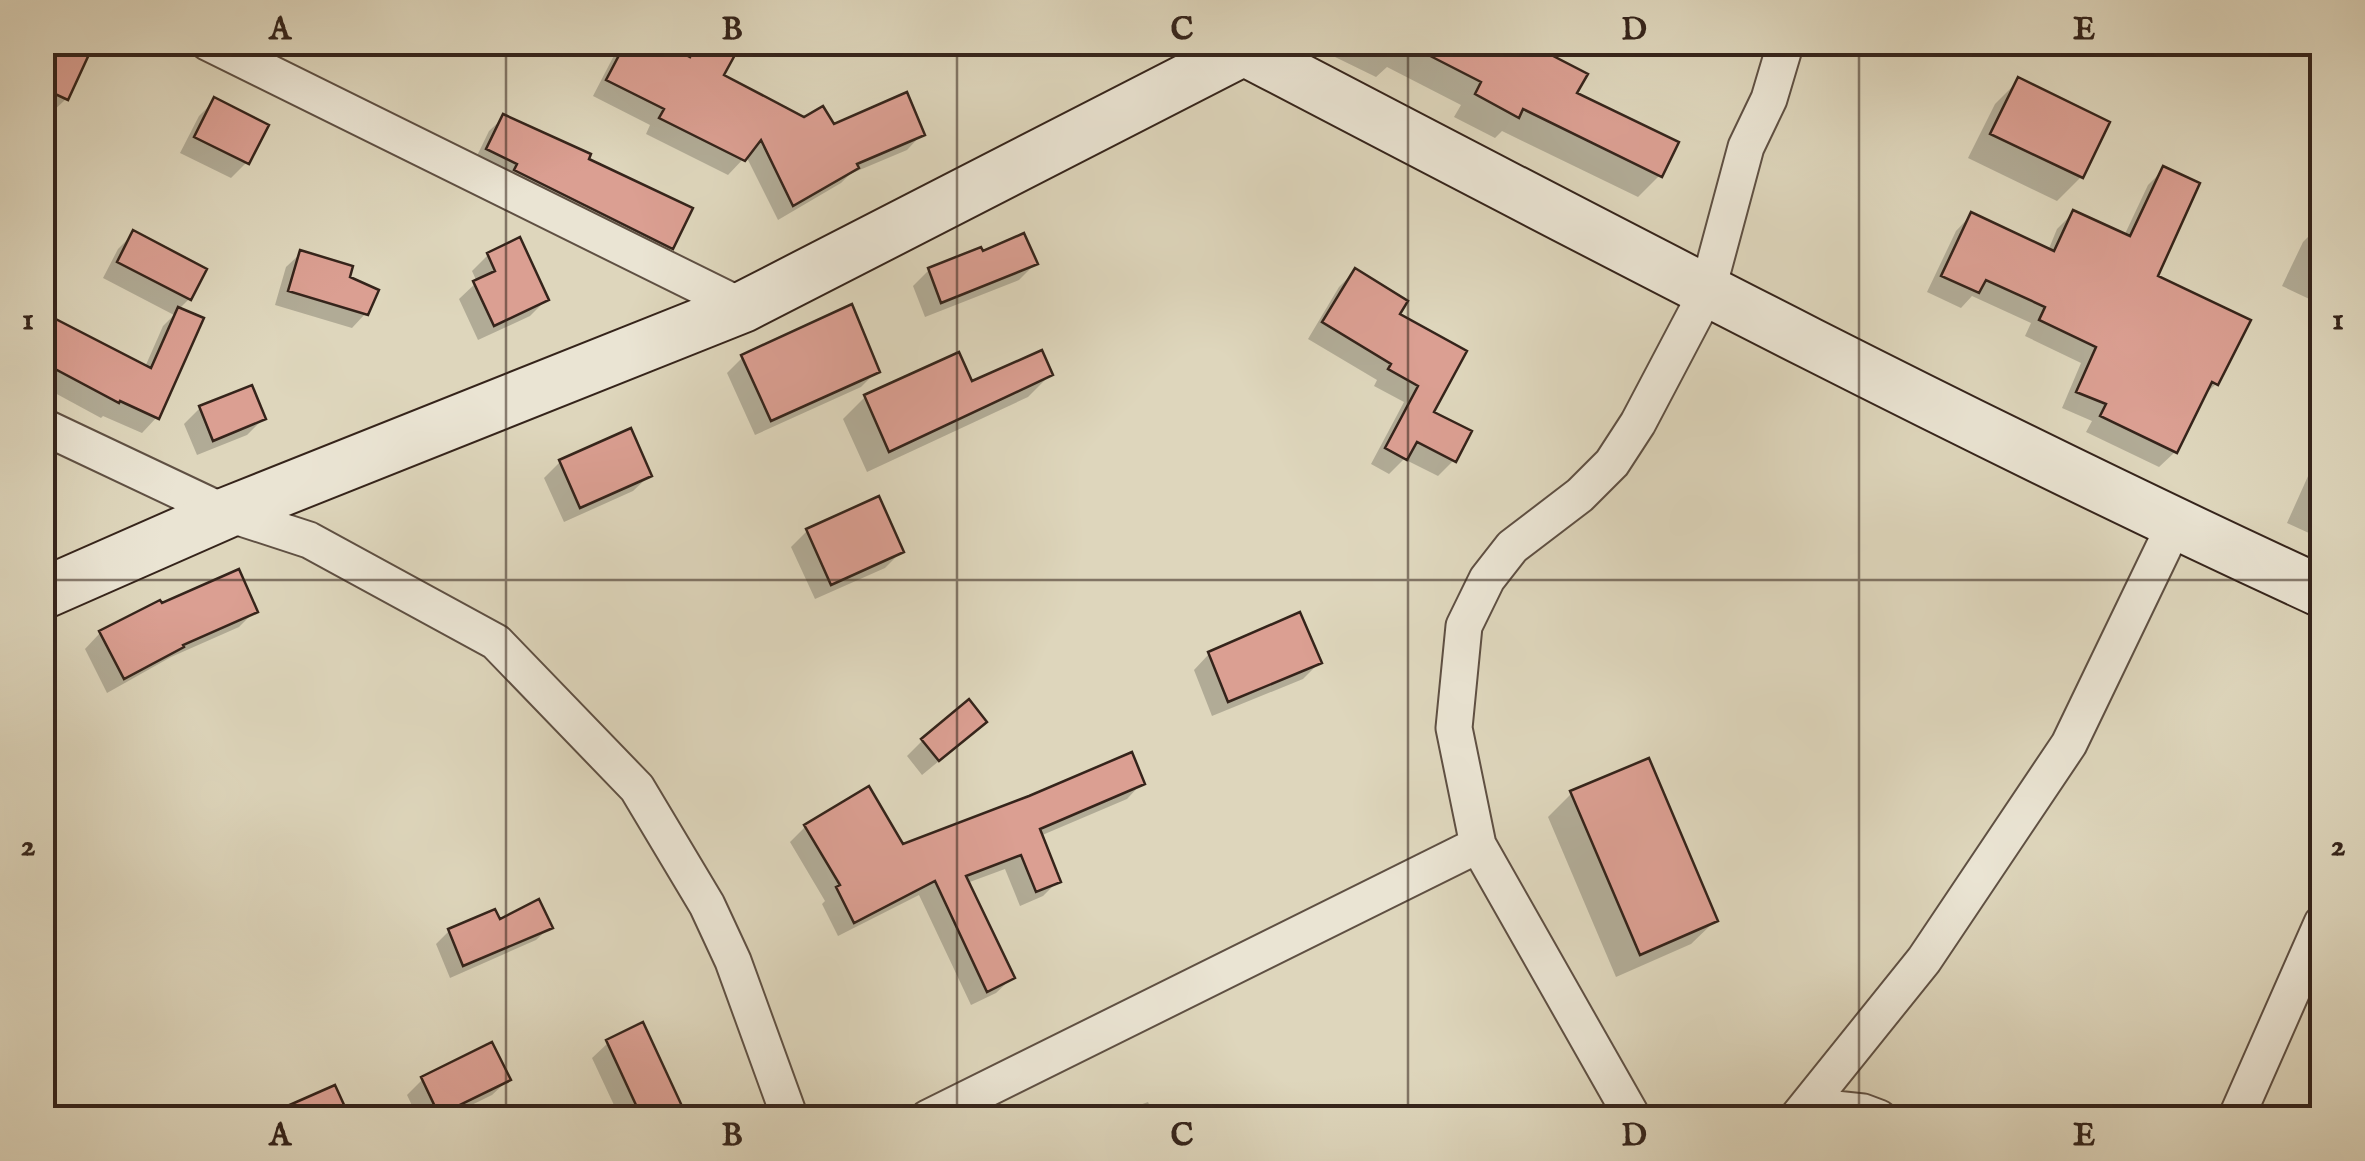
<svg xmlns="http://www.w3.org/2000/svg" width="2365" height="1161" viewBox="0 0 2365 1161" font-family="'IM FELL English',serif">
<rect width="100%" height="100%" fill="#ded6bc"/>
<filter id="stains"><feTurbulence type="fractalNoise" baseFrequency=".002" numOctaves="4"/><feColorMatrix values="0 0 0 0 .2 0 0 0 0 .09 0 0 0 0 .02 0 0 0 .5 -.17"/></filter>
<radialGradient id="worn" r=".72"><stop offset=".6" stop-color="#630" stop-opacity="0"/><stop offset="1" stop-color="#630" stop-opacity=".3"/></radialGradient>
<path fill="#0003" d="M 42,42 L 66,99 L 50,114 L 42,111 Z
M 621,42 L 739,42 L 721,76 L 804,120 L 832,127 L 922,134 L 907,150 L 850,174 L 841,183 L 778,220 L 746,156 L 728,175 L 646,134 L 650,125 L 593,96 Z
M 1339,42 L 1521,42 L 1660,175 L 1638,197 L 1502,131 L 1495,138 L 1454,117 L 1461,105 L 1387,67 L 1376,77 L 1333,56 Z
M 2019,80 L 2107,123 L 2081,177 L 2057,201 L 1968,158 L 1995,104 Z
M 215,100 L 247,162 L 231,178 L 180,153 L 199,116 Z
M 504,117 L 585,160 L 671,247 L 657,262 L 473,164 L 489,131 Z
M 2164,169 L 2155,277 L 2216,384 L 2202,397 L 2175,452 L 2159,467 L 2086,432 L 2092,421 L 2062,408 L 2081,363 L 2025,336 L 2031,323 L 1972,296 L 1961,308 L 1927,292 L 1956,231 L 1971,215 L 2048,251 L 2057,229 L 2073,213 L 2124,236 L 2148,185 Z
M 2319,226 L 2322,228 L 2322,305 L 2282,286 L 2303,242 Z
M 134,233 L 189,299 L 178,310 L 157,417 L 142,433 L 103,416 L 101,418 L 42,386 L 42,314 L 145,367 L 163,326 L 174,315 L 103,278 L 118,249 Z
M 301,253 L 347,279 L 366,313 L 352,328 L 275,305 L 286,267 Z
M 488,255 L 546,300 L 530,316 L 478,340 L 459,299 L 477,282 L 472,271 Z
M 981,255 L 1035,264 L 1019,280 L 925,317 L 913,286 L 929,270 Z
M 1355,271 L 1396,315 L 1430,413 L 1454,460 L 1438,476 L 1404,459 L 1389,474 L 1371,464 L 1404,402 L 1374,386 L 1377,380 L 1308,339 L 1339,287 Z
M 743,357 L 877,371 L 861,387 L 755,435 L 727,373 Z
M 1050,375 L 1028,397 L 867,472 L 843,419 L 865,397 Z
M 200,408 L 263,419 L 247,435 L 197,455 L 184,424 Z
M 2322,445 L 2322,539 L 2287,523 Z
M 560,462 L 649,476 L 633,491 L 564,522 L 544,478 Z
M 807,531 L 901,552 L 885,568 L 815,599 L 791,547 Z
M 161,607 L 255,611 L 239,627 L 171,657 L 107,693 L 85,649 L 100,633 Z
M 1209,654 L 1319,663 L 1303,679 L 1212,716 L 1194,670 Z
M 968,737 L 922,775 L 907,756 L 923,740 Z
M 1142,783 L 1127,799 L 1040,836 L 1058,881 L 1043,896 L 1020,906 L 1005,869 L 967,883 L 1012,978 L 996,993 L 971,1005 L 919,895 L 838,936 L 822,904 L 825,901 L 790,842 L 805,827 L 902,847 Z
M 1572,793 L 1715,921 L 1691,944 L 1616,977 L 1548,817 Z
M 550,927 L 536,940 L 450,978 L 436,944 L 449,931 Z
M 608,1043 L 679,1105 L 666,1118 L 620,1118 L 592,1058 Z
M 423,1079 L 508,1080 L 492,1095 L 445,1118 L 418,1118 L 407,1095 Z
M 1148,1102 L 1155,1118 L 1105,1118 Z
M 1398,1106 L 1404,1118 L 1370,1118 Z"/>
<path fill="#db9f92" stroke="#35241b" stroke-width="2.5" d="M 42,42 L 75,42 L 91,50 L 68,100 L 42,88 Z
M 626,42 L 661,42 L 690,57 L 697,42 L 742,42 L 724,75 L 804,117 L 823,106 L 834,124 L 907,92 L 925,135 L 857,164 L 859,168 L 793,206 L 761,140 L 745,161 L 659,118 L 664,109 L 606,80 Z
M 1403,42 L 1526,42 L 1588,74 L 1577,93 L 1679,142 L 1662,177 L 1523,109 L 1519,118 L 1475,94 L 1481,82 Z
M 2018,77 L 2110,122 L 2083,178 L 1990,134 Z
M 214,97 L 269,125 L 249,164 L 194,137 Z
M 503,114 L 591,154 L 589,159 L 693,208 L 673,249 L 514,170 L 517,164 L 486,149 Z
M 2163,166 L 2200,183 L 2158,276 L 2251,320 L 2218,385 L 2212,382 L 2177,453 L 2100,416 L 2106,404 L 2076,392 L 2096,347 L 2039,320 L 2045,307 L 1986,280 L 1979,293 L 1941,276 L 1971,212 L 2054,251 L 2073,210 L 2130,236 Z
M 133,230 L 207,269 L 191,300 L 117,262 Z
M 1024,233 L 1038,264 L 941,303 L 928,268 L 981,247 L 983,251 Z
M 520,237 L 549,300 L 494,326 L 473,281 L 495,271 L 487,253 Z
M 300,250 L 353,266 L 350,277 L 379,290 L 368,315 L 288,291 Z
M 1355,268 L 1408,301 L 1400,314 L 1467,351 L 1434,412 L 1472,431 L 1456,462 L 1417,442 L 1407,460 L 1385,448 L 1418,386 L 1388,369 L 1391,364 L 1322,322 Z
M 852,304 L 880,372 L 771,421 L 741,355 Z
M 178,307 L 204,318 L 159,419 L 120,401 L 119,403 L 42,362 L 42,312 L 151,368 Z
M 1042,350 L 1053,375 L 889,452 L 864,395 L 959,352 L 972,381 Z
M 252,385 L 266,419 L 213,441 L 199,406 Z
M 631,428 L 652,476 L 580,508 L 559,460 Z
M 879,496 L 904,552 L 831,585 L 806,529 Z
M 239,569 L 258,612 L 183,645 L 184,647 L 124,679 L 99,631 L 160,600 L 162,603 Z
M 1300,612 L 1322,663 L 1228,702 L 1208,652 Z
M 969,699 L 987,722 L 939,761 L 921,739 Z
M 1132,752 L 1145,784 L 1040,829 L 1061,882 L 1036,892 L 1021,855 L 966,876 L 1015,978 L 987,992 L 935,881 L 854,923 L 836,887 L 840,885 L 804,825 L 869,786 L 903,844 L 1029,796 Z
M 1649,758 L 1718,921 L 1640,955 L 1570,791 Z
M 539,899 L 553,928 L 463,966 L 448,929 L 495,909 L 500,919 Z
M 643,1022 L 682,1106 L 655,1118 L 642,1118 L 606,1040 Z
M 492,1042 L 511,1080 L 439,1115 L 421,1077 Z
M 335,1085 L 350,1118 L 260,1118 Z"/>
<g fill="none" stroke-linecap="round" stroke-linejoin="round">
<g stroke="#5f5043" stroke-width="39">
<path id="street" d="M 207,42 L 743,307
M 42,426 L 226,513 L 309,540 L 496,642 L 637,788 L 707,905 L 733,961 L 790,1118
M 1807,1106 L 1863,1112 L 1879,1118
M 928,1118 L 1478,845
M 1633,1118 L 1478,845 L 1454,728 L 1464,626 L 1487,579 L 1512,547 L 1580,495 L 1612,463 L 1638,423 L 1707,292 L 1746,147 L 1769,99 L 1786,42
M 1797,1118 L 1924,960 L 2069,744 L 2175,524
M 2236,1118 L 2322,923"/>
</g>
<g stroke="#35241b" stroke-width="54">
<path id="secondary" d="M 42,594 L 226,513 L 743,307 L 1244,50 C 1600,236 1957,424 2322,592"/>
</g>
<use href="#street" stroke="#eae4d3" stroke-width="35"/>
<use href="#secondary" stroke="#eae4d3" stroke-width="50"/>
</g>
<path fill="none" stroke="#35241b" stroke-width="2.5" stroke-opacity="0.55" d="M 506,42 L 506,1118M 957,42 L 957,1118M 1408,42 L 1408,1118M 1859,42 L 1859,1118M 42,580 L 2322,580"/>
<rect width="2365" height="1161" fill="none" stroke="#ded6bc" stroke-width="110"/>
<rect x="55" y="55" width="2255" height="1051" fill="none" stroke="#35241b" stroke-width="4"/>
<g font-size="32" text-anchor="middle" font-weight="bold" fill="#35241b">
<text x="280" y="39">A</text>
<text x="732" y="39">B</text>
<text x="1182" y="39">C</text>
<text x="1634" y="39">D</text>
<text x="2084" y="39">E</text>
<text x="28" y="329">1</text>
<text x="2338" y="329">1</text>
<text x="28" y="855">2</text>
<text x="2338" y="855">2</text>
<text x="280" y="1145">A</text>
<text x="732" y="1145">B</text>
<text x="1182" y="1145">C</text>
<text x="1634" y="1145">D</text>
<text x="2084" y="1145">E</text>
</g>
<rect width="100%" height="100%" filter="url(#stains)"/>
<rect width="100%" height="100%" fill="url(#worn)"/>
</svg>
